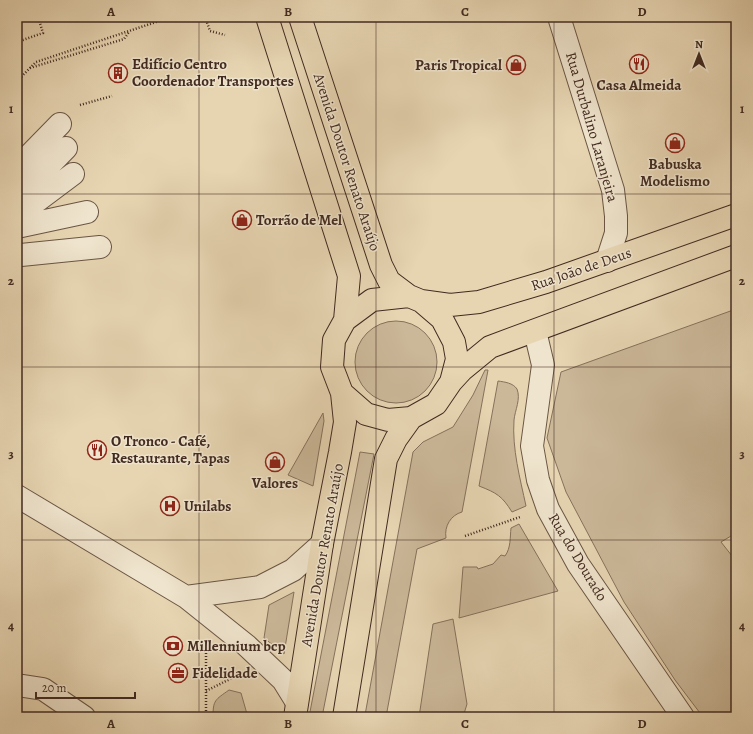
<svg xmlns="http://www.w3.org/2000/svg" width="753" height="734" viewBox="0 0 753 734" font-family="Alegreya,serif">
<rect width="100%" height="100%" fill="#e7d5b2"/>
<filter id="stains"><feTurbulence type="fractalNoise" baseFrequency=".005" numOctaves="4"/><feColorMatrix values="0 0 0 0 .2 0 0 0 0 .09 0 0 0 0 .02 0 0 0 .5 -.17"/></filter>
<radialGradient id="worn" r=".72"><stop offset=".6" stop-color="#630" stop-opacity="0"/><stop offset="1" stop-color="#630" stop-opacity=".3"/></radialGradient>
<path fill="#cbb899" stroke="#86715c" d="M 736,309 L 736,533 L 721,542 L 736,561 L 736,717 L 703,717 L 675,680 L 624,602 L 566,492 L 547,438 L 561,372 Z
M355 362a41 41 0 1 1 82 0a41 41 0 1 1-82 0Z
M 485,370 L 488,370 L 462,512 C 451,515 444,526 446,538 L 417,549 L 386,717 L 365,715 L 413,452 L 423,442 L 453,427 L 473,395 Z
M 498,381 C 505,382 513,383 517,389 C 521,399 515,410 514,420 C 512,449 520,478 526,506 L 512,512 C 502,496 497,493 479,486 Z
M 323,413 L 324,421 L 313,486 L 288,475 Z
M 360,452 L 374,454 L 322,717 L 309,717 Z
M 519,524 L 558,591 L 459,618 L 463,567 L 477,567 L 478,569 L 493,564 L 501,555 L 505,556 C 511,548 510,537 511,528 Z
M 294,592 L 284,654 L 264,638 L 269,605 Z
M 453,619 L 467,704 L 463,717 L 419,717 L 433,624 Z
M 229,690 L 241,693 L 247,714 L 247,717 L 213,717 C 213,700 215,700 229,690 Z"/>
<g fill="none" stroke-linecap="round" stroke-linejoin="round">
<g stroke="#6a5544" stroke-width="24">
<path id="minor" d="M 559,17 L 613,190 L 616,216 L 616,233 L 607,261
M 17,168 L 60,124
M 17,198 L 66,148
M 17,216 L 73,174
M 17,227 L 87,212
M 17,254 L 21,255 L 100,247
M 535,331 L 543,365 L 532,446 L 538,480 L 548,509 L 578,564 L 683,717
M 17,496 L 186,597 L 246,645 L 283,680 L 296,701
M 186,597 L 260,587 L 293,570 L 322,544
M 17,685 L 43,689 L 84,717"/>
</g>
<g stroke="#412a20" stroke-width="24">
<path id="major" d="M 267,17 L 349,276 L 345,320 L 334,340 L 332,367 L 342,393 L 345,422 L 340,452 L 322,544 L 295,717
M 300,17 L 381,265 L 389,281 L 409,296 L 421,301 L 442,319 L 454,342 L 457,359 L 451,382 L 436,404 L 411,418 L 388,420 L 366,414 L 342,393
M 421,301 L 450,305 L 479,302 L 546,282 L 736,215
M 345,320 L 372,300 L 409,296
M 451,382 L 462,370 L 490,347 L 736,256
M 344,717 L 386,459 L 396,439 L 411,418"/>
</g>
<path stroke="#412a20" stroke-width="2.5" stroke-dasharray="1 2" stroke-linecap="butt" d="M 205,17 L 210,31 L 225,35
M 17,42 L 43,33 L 38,17
M 30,68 L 124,39 L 129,32
M 17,81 L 36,62 L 171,17
M 80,105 L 112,96
M 465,536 L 520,517
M 206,650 L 206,717
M 206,691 L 238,675"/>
<use href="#minor" stroke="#efe4cd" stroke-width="22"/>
<use href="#major" stroke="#e7d5b2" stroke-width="22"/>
</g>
<path fill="none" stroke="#412a20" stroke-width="1" stroke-opacity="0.55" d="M 199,17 L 199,717M 376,17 L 376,717M 554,17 L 554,717M 17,194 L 736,194M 17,367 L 736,367M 17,540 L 736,540"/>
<defs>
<g id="restaurant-ring" transform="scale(1)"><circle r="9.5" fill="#efe4cd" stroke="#8f2418" stroke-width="1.5"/><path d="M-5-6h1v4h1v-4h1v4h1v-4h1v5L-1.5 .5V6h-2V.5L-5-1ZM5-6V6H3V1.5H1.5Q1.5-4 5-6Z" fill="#8f2418"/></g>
<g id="shop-ring" transform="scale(1)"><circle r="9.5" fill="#efe4cd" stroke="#8f2418" stroke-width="1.5"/><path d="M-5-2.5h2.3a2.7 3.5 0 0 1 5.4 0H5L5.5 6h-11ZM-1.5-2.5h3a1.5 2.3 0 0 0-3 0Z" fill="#8f2418"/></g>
<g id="building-ring" transform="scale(1)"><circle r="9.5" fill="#efe4cd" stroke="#8f2418" stroke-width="1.5"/><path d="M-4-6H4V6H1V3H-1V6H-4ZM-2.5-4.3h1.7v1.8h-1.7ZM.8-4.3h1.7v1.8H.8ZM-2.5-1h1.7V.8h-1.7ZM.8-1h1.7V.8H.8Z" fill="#8f2418"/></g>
<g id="hospital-ring" transform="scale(1)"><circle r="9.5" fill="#efe4cd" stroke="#8f2418" stroke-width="1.5"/><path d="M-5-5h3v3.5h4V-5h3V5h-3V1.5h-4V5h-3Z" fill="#8f2418"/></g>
<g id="bank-ring" transform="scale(1)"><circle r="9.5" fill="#efe4cd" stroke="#8f2418" stroke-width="1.5"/><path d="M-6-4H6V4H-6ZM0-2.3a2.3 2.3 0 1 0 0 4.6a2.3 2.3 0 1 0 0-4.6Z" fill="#8f2418"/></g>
<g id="office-ring" transform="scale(1)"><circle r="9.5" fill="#efe4cd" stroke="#8f2418" stroke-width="1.5"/><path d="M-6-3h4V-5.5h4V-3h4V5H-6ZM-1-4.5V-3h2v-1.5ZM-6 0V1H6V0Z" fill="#8f2418"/></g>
</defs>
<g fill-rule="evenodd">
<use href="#restaurant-ring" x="639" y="64"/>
<use href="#shop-ring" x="516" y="65"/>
<use href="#building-ring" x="118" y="73"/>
<use href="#shop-ring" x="675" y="143"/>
<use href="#shop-ring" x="242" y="220"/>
<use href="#restaurant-ring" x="97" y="450"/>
<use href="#shop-ring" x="275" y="462"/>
<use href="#hospital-ring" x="170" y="506"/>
<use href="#bank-ring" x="173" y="646"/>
<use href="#office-ring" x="178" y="673"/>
</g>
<g text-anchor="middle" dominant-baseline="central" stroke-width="3" stroke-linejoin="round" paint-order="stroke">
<g font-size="15" font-weight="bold" fill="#412a20" stroke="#efe4cd" text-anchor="start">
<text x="132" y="64">Edifício Centro<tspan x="132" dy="17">Coordenador Transportes</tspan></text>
<text x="502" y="65" text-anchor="end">Paris Tropical</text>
<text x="639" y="85" text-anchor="middle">Casa Almeida</text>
<text x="675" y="164" text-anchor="middle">Babuska<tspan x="675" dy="17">Modelismo</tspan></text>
<text x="256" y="220">Torrão de Mel</text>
<text x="111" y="441">O Tronco - Café,<tspan x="111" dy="17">Restaurante, Tapas</tspan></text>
<text x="275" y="483" text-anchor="middle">Valores</text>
<text x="184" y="506">Unilabs</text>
<text x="187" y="646">Millennium bcp</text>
<text x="192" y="673">Fidelidade</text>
</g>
<g font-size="15" fill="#412a20" stroke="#efe4cd">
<text transform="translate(592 127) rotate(74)">Rua Durbalino Laranjeira</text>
<text transform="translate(347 162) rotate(72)">Avenida Doutor Renato Araújo</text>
<text transform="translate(581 269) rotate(-19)">Rua João de Deus</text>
<text transform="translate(322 555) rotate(-80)">Avenida Doutor Renato Araújo</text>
<text transform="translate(578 557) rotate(59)">Rua do Dourado</text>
</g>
</g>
<rect width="753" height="734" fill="none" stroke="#e7d5b2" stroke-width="44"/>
<g transform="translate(699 54)" stroke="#efe4cd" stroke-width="3" paint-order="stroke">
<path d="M0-3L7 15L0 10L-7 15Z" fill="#412a20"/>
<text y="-6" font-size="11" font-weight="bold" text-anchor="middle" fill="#412a20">N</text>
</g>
<path d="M36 692v6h99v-6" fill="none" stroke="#412a20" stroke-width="2"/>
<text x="42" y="692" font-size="12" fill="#412a20" stroke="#efe4cd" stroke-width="3" paint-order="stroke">20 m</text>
<rect x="22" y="22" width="709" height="690" fill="none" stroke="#412a20" stroke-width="1.5"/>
<g font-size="13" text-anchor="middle" font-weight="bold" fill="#412a20">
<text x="111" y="16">A</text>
<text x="288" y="16">B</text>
<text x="465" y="16">C</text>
<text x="642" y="16">D</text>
<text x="11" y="113">1</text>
<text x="742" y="113">1</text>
<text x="11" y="285">2</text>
<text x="742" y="285">2</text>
<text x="11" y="458">3</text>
<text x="742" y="458">3</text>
<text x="11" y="630">4</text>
<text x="742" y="630">4</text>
<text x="111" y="728">A</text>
<text x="288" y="728">B</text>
<text x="465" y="728">C</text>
<text x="642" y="728">D</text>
</g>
<rect width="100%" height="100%" filter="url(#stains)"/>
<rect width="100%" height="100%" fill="url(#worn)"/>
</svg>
